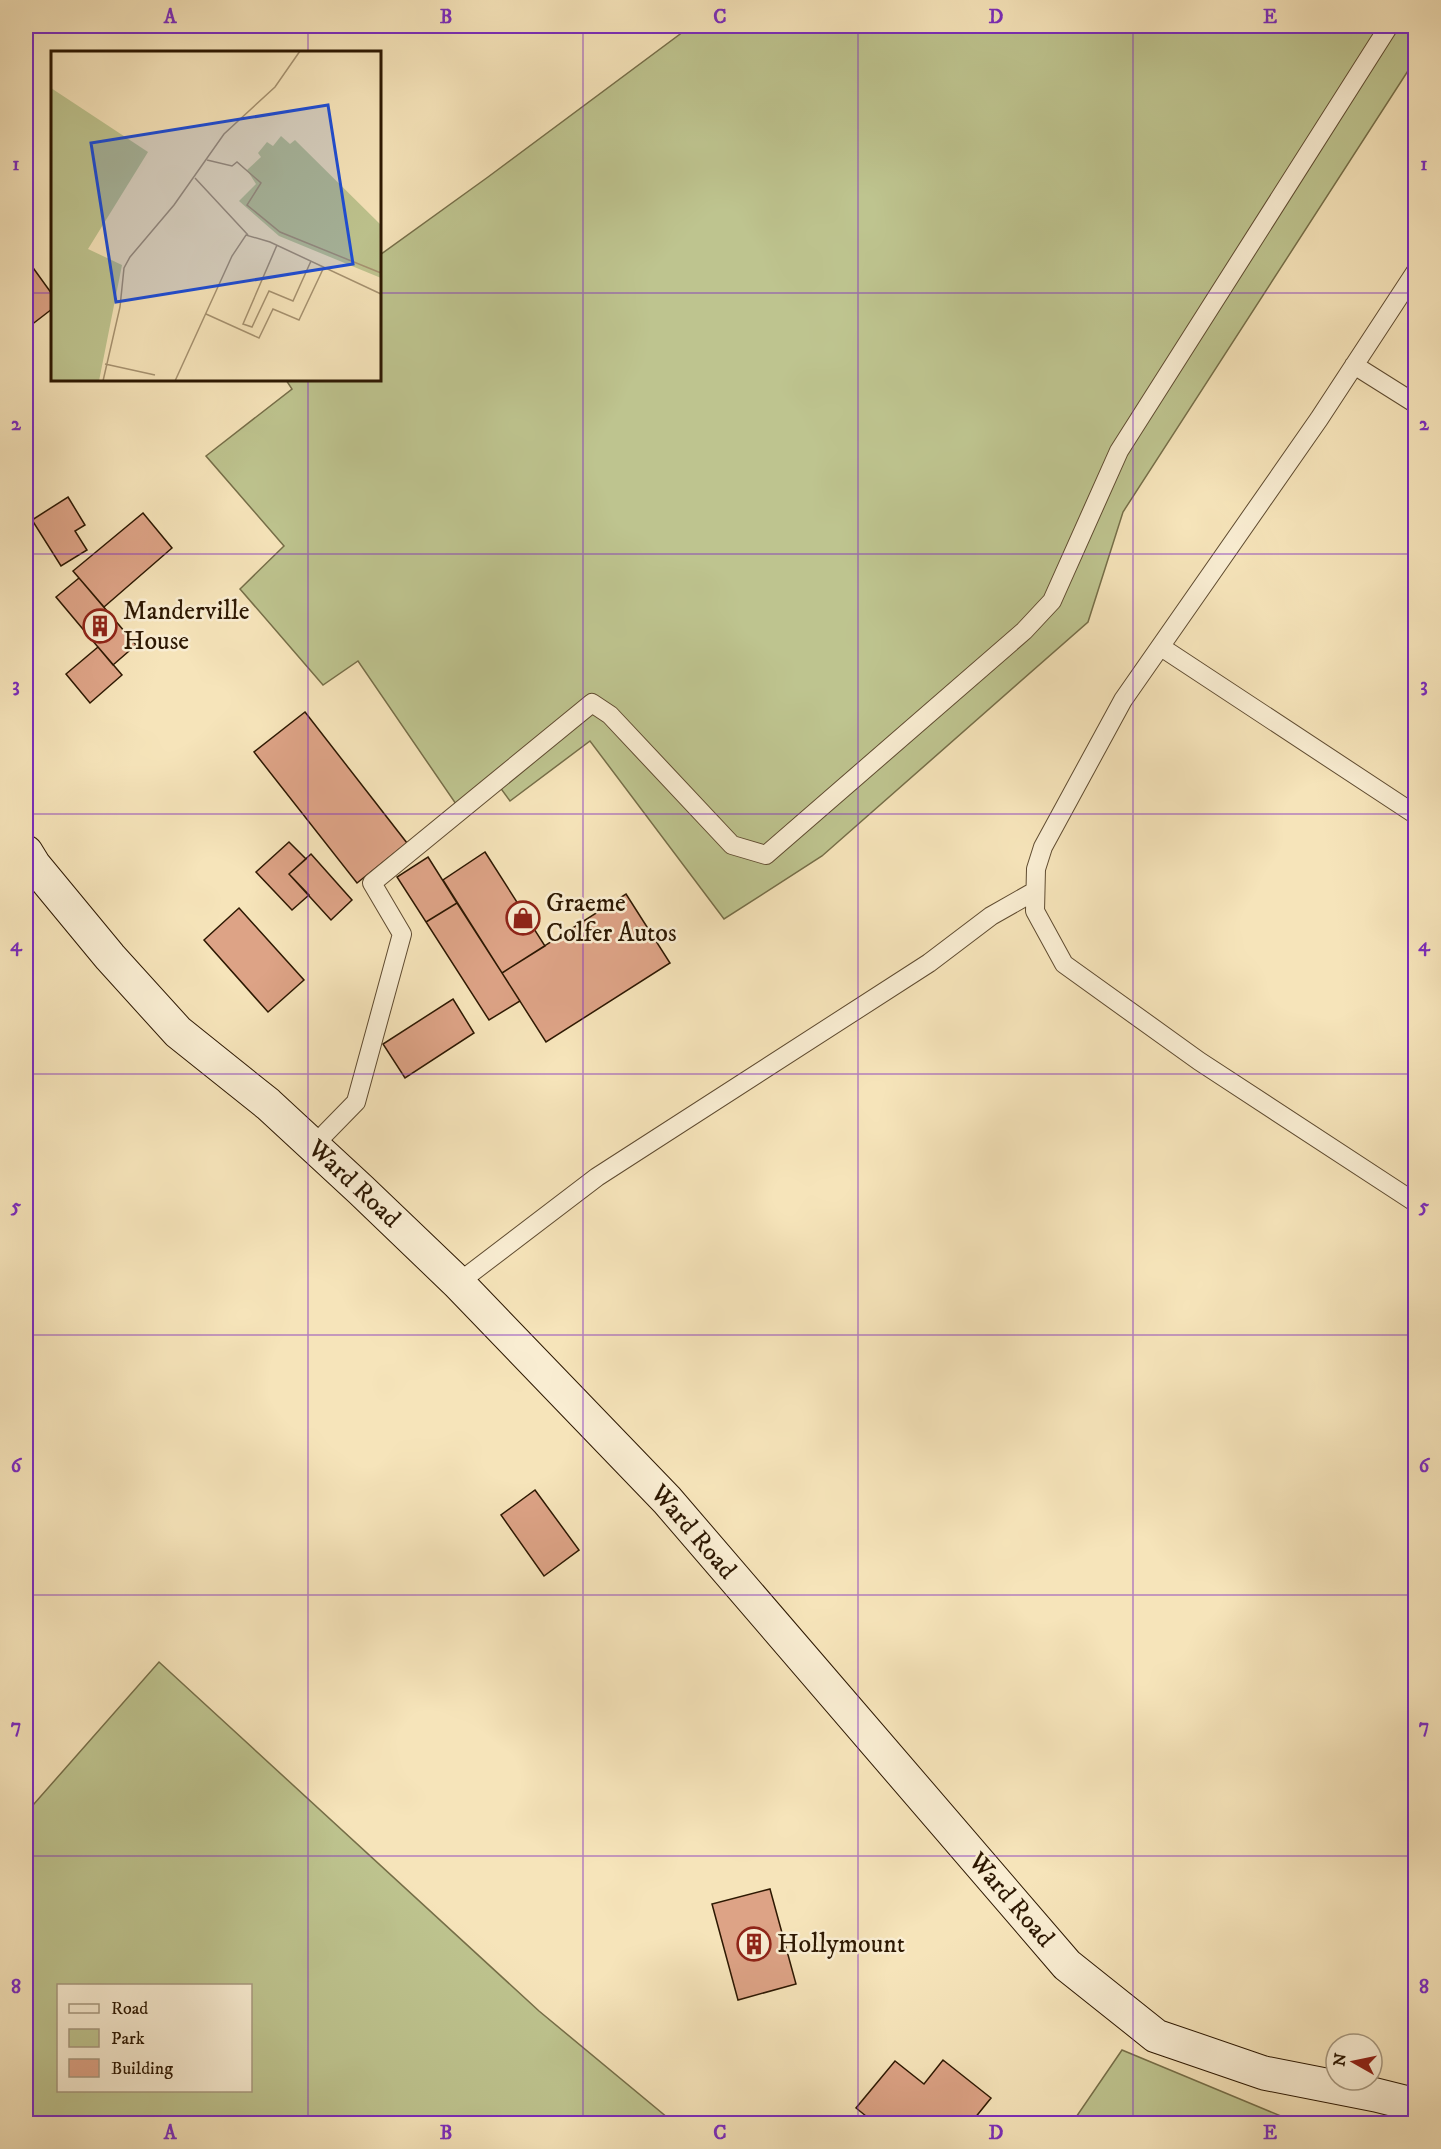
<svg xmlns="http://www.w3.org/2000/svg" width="1441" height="2149" viewBox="0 0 1441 2149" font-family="'IM FELL DW Pica',serif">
<rect width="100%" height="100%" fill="#f6e4ba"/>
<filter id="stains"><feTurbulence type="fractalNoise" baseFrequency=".00333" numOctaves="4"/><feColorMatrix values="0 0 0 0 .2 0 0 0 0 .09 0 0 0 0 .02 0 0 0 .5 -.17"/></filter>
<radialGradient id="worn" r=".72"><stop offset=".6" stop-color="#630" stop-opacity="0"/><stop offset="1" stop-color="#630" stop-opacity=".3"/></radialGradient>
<path fill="#bec48f" stroke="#766e48" stroke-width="1.5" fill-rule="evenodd" d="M 691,26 L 1415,26 L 1415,60 L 1123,512 L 1088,622 L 822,856 L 724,919 L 590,741 L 510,801 L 494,779 L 458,807 L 358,661 L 323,685 L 240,589 L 284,546 L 206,456 L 292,389 L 286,380 L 380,380 L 380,255 L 488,177 Z
M 159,1662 L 539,2011 L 674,2123 L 26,2123 L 26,1813 ZM 58,1986 L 250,1986 L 250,2090 L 58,2090 Z
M 1122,2050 L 1288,2119 L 1311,2123 L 1072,2123 Z"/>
<path fill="#dda386" stroke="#2d1802" stroke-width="1.5" d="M 26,258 L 52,294 L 52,309 L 26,329 Z
M 68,497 L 85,525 L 75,531 L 87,550 L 61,566 L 32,520 Z
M 143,513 L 172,548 L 104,607 L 73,571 Z
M 79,578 L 136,645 L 113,665 L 56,597 Z
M 98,647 L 122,675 L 90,703 L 66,674 Z
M 305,712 L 407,843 L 357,883 L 254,752 Z
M 289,842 L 306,859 L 289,874 L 309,895 L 292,910 L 256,872 Z
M 485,852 L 545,946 L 502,973 L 443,880 Z
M 311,854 L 352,900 L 331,920 L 289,874 Z
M 428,857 L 457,903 L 426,922 L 397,877 Z
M 626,894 L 670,963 L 546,1042 L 502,973 Z
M 457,903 L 520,1001 L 489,1020 L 426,922 Z
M 239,908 L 304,980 L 268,1012 L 204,940 Z
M 453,999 L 474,1033 L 405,1078 L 383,1044 Z
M 535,1490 L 579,1550 L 544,1576 L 501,1515 Z
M 770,1889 L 796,1984 L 738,2000 L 712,1904 Z
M 943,2060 L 991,2098 L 970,2124 L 876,2124 L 856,2108 L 895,2061 L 924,2084 Z"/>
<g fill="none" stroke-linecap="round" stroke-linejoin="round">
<g stroke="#5f4b30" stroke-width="20">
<path id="service" d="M 1416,271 L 1319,419 L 1123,700 L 1043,847 L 1036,869 L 1035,911 L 1064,964 L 1199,1061 L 1416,1203
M 1354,365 L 1416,404
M 1161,647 L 1416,815
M 313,1146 L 356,1102 L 402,934 L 372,883 L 592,703 L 610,715 L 732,845 L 766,855 L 1024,631 L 1052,601 L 1119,451 L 1389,26
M 458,1283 L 597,1177 L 929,963 L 991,916 L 1035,891"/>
</g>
<g stroke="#2d1802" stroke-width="35">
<path id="secondary" d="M 26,852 L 34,865 L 110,957 L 178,1032 L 268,1104 L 361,1190 L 458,1283 L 667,1500 L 1067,1965 L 1156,2036 L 1264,2073 L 1376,2095 L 1416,2105"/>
</g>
<use href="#service" stroke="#f9edd2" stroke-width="18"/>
<use href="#secondary" stroke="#f9edd2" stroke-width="33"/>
</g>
<path fill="none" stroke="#7b2cbf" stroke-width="1.5" stroke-opacity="0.55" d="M 308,26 L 308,52M 583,26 L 583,2124M 858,26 L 858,2124M 1133,26 L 1133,2124M 26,293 L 52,293M 380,293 L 1416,293M 308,380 L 308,2124M 26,554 L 1416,554M 26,814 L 1416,814M 26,1074 L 1416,1074M 26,1335 L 1416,1335M 26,1595 L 1416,1595M 26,1856 L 1416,1856"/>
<defs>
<g id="building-ring" transform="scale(1.725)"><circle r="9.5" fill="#f9edd2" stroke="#8f2418" stroke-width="1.5"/><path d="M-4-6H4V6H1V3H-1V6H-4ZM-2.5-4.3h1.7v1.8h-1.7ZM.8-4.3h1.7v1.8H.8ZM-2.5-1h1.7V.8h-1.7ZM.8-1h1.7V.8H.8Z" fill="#8f2418"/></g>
<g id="shop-ring" transform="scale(1.725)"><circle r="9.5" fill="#f9edd2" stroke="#8f2418" stroke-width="1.5"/><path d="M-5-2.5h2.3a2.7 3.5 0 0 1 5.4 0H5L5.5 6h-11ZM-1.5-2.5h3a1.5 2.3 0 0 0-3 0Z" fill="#8f2418"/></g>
</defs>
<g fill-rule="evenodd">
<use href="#building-ring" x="100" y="626"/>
<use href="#shop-ring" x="523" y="918"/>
<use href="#building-ring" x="754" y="1944"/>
</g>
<g text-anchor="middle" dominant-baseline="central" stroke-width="5" stroke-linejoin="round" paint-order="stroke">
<g font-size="26" fill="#2d1802" stroke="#f9edd2" text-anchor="start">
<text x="123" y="611">Manderville<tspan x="123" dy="30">House</tspan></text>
<text x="546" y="903">Graeme<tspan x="546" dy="30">Colfer Autos</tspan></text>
<text x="777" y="1944">Hollymount</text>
</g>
<g font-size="26" fill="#2d1802" stroke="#f9edd2">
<text transform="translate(354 1184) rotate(43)">Ward Road</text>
<text transform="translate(693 1532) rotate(49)">Ward Road</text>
<text transform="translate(1011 1900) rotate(49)">Ward Road</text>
</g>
</g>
<g transform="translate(51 51)">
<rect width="330" height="330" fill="#f6e4ba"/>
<path d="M 0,37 L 97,101 L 37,198 L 71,214 L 48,330 L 0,330 ZM 230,85 L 239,93 L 244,89 L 330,174 L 330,227 L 228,185 L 188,150 L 205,133 L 196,119 L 210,106 L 207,102 L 216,91 L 222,95 Z" fill="#bec48f"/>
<path fill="none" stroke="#a69270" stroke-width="1.5" d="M 156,109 L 181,115 L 186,111 L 210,132 L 196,154 L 229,181 L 330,222M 144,127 L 197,184M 226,194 L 192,273 L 201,276 L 218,240 L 242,250 L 260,210M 155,263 L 208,287 L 222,258 L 248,269 L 273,216M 54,313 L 104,324M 52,330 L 69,256 L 73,217 L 79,206 L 123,154 L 173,83 L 224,36 L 249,0M 124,330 L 181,205 L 195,184 L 219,191 L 330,243"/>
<path fill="#1d4ed8" fill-opacity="0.15" stroke="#1d4ed8" stroke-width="3" d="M 277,54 L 302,213 L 65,251 L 40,92 Z"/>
<rect width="330" height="330" fill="none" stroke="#2d1802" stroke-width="3"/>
</g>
<rect width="1441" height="2149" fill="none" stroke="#f6e4ba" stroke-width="66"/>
<rect x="57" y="1984" width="195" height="108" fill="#f9edd2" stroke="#a7987f" stroke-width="1.5"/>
<rect x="69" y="2004" width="30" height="9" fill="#f9edd2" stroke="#a7987f" stroke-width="1.5"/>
<text x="111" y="2014" font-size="18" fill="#2d1802">Road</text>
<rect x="69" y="2029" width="30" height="18" fill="#bec48f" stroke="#a7987f" stroke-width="1.5"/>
<text x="111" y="2044" font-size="18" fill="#2d1802">Park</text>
<rect x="69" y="2059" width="30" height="18" fill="#dda386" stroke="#a7987f" stroke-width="1.5"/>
<text x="111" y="2074" font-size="18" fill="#2d1802">Building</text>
<g transform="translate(1354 2062) rotate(279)"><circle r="28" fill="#f9edd2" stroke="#a7987f" stroke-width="1.5"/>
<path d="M0-4.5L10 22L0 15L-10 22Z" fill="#8f2418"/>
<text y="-9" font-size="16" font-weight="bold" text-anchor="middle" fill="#2d1802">N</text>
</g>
<rect x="33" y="33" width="1375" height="2083" fill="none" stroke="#7b2cbf" stroke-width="2"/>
<g font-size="20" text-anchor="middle" font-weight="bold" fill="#7b2cbf">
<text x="170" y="23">A</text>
<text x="446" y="23">B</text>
<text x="720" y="23">C</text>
<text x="996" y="23">D</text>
<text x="1270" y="23">E</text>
<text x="16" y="170">1</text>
<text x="1424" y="170">1</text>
<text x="16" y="430">2</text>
<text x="1424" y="430">2</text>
<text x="16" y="691">3</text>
<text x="1424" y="691">3</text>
<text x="16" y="951">4</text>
<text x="1424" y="951">4</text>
<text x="16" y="1212">5</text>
<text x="1424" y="1212">5</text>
<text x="16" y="1472">6</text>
<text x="1424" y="1472">6</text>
<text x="16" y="1732">7</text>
<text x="1424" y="1732">7</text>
<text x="16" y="1993">8</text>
<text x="1424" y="1993">8</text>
<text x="170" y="2139">A</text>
<text x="446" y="2139">B</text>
<text x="720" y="2139">C</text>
<text x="996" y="2139">D</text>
<text x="1270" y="2139">E</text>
</g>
<rect width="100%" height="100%" filter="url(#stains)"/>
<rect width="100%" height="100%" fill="url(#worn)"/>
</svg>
